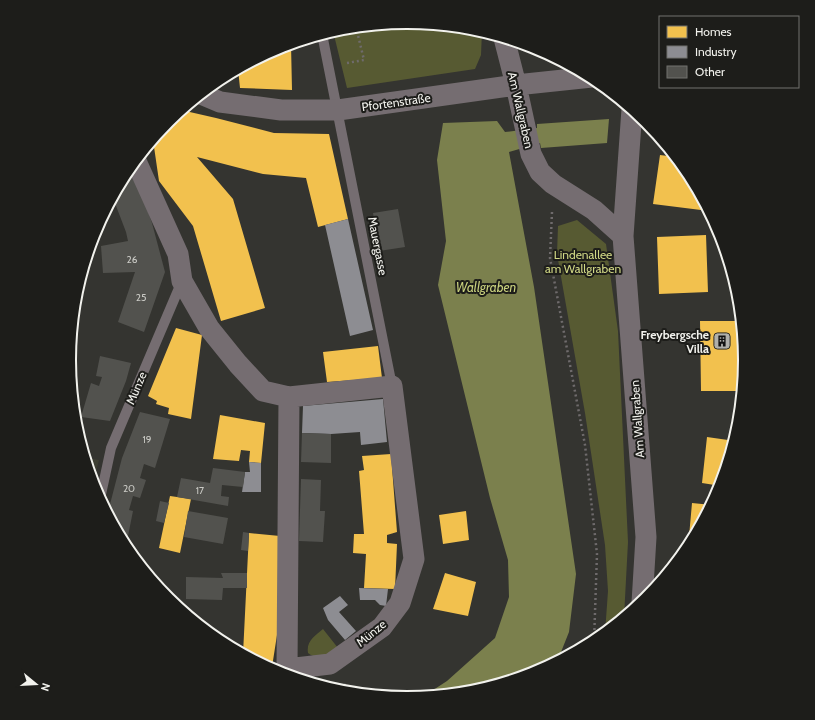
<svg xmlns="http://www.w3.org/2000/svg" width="815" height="720" viewBox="0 0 815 720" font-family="Cabin,sans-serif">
<rect width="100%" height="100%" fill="#343430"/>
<path fill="#3e3f33" d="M 86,458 L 99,460 L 93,483 Z"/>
<path fill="#575a32" d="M 408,22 L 474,29 L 482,31 L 481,55 L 475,69 L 347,88 L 333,31 L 342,28 Z
M 577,220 L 606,244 L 618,331 L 628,542 L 624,617 L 605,633 L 608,591 L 605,545 L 585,413 L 557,254 L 558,226 Z
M 323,629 L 338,648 C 328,654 318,661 308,653 C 306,641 315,636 323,629 Z"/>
<path fill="#7b804d" d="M 609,119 L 607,143 L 541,148 L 540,143 L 509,152 L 534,287 L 576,574 L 569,632 L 557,662 L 537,672 L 473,692 L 424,696 L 447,681 L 495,638 L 509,597 L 508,560 L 490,498 L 438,285 L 446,241 L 437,160 L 443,123 L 497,121 L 505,132 L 537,128 L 537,124 Z"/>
<path fill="#f2c14e" d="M 291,44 L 292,90 L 240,88 L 238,69 L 278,48 Z
M 181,110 L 216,118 L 274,133 L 329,134 L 348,219 L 318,227 L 306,178 L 263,174 L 197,157 L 233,199 L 265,308 L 221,321 L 193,226 L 159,181 L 153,140 L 169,121 Z
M 660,155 L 676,157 L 689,172 L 709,211 L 653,204 Z
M 706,235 L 708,292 L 659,294 L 657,237 Z
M 700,321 L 742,321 L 745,360 L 742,391 L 701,391 Z
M 176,328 L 202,335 L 191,419 L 168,414 L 169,408 L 156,404 L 157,401 L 148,396 Z
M 378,346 L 382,378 L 327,382 L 323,352 Z
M 220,415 L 265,423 L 261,463 L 249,462 L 250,451 L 241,450 L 239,461 L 213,459 Z
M 707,437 L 735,441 L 721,486 L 702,483 Z
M 391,454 L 397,532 L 387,535 L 387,543 L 397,544 L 395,589 L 364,588 L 366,554 L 353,553 L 354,534 L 364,534 L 359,471 L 364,470 L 362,456 Z
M 170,496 L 191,499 L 180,553 L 159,548 Z
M 692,503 L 712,505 L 688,548 Z
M 466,511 L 469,540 L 443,544 L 439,515 Z
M 249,533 L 280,536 L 277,635 L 272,667 L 269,668 L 243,654 Z
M 445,573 L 476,582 L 468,616 L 433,609 Z"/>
<path fill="#8d8d92" d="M 348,219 L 373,330 L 350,336 L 325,225 Z
M 383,399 L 387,442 L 361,445 L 360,432 L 331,434 L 302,433 L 303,406 Z
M 249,462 L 261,463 L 261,492 L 242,492 L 245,472 L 250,472 Z
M 359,588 L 388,589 L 386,606 L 380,605 L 375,600 L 360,600 Z
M 340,596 L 348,605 L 339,612 L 356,631 L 345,640 L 328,620 L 323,608 Z"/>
<path fill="#52524e" d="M 128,170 L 136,177 L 152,223 L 165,272 L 144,332 L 118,322 L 135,272 L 103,273 L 101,246 L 128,241 L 126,232 L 113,198 Z
M 398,209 L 405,247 L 379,251 L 373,213 Z
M 100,356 L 131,363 L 126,381 L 110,421 L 81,417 L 91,383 L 99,386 L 102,377 L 96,376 Z
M 140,412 L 170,419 L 155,468 L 144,464 L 140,478 L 146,480 L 140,498 L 133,496 L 129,510 L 133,511 L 126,546 L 108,512 L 122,458 Z
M 302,433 L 331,434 L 331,463 L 301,462 Z
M 213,468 L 245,472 L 243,487 L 222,485 L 221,496 L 229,497 L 228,506 L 177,497 L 181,478 L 210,483 Z
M 301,479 L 321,480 L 320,511 L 325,511 L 323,542 L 299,541 Z
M 160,501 L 169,503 L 164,523 L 156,521 Z
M 188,511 L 228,518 L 223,544 L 184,537 Z
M 243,532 L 249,533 L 248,551 L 241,550 Z
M 221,573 L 247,573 L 247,588 L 223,588 L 222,600 L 186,599 L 186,577 L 223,578 Z"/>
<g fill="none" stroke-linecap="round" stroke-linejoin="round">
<path stroke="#6f6b6c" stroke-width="2.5" stroke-dasharray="2 3" stroke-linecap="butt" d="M 347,63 L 364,60 L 356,27
M 552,212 L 550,258 L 585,445 L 597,554 L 594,642
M 344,684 L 350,692"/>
<path stroke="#756d71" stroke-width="10" d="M 322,34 L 392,386
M 100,499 L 111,448 L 182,281"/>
<path stroke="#756d71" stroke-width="21" d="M 504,38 L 516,85 L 531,154 L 540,172 L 553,184 L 594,210 L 623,236
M 201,94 L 220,102 L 281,110 L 338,110 L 516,85 L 592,77
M 632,109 L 623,236 L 646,537 L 642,603
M 136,161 L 178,254 L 182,281 L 209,328 L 238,364 L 263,391 L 289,397 L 392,386 L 414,559 L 400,603 L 382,627 L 330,664 L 287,669 L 289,397"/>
</g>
<defs>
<g id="building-square" transform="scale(0.9)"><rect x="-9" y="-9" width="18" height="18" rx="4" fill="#b0b0ab" stroke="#1d1d1a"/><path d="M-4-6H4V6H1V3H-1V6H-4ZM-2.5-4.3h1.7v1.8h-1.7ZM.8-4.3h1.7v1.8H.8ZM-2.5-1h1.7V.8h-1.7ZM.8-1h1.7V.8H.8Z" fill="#111"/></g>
</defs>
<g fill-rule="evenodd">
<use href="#building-square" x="722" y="341"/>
</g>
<g text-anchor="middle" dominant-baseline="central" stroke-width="4" stroke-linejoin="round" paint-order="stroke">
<g font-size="10" fill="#cacac5">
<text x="132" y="259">26</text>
<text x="141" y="297">25</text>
<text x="147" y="439">19</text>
<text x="129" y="488">20</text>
<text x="200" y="490">17</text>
</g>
<g font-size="12" fill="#f2f2ed" stroke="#1d1d1a">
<text transform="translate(396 102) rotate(-8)">Pfortenstraße</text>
<text transform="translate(521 110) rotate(77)">Am Wallgraben</text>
<text transform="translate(378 246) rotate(79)">Mauergasse</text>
<text transform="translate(136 388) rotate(-67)">Münze</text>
<text transform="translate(637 419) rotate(-94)">Am Wallgraben</text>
<text transform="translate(371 633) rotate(-39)">Münze</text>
</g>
<g font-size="12" fill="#d1d885" stroke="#1d1d1a">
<text x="583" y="254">Lindenallee<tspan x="583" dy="14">am Wallgraben</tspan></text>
</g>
<g font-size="12" font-weight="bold" fill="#f2f2ed" stroke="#1d1d1a" text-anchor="end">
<text x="709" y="334">Freybergsche<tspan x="709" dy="14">Villa</tspan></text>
</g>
<g font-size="13" font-style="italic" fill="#cad27e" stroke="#1d1d1a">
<text x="486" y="287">Wallgraben</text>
</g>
</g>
<path d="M0 0H815V720H0ZM76 360a331 331 0 1 1 662 0a331 331 0 1 1-662 0Z" fill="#1d1d1a" fill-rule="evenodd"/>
<path fill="none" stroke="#f2f2ed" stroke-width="2" d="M76 360a331 331 0 1 1 662 0a331 331 0 1 1-662 0Z"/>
<rect x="659" y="16" width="140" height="72" fill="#1d1d1a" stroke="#72726e"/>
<rect x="667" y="26" width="20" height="12" fill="#f2c14e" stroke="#72726e"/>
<text x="695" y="36" font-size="12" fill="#f2f2ed">Homes</text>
<rect x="667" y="46" width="20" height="12" fill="#8d8d92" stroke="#72726e"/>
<text x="695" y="56" font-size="12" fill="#f2f2ed">Industry</text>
<rect x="667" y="66" width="20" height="12" fill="#52524e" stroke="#72726e"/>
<text x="695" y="76" font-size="12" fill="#f2f2ed">Other</text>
<g transform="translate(36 684) rotate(108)" stroke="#1d1d1a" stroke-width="3" paint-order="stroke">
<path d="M0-3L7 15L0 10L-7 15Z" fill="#f2f2ed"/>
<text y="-6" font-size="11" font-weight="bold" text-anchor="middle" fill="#f2f2ed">N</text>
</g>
</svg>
